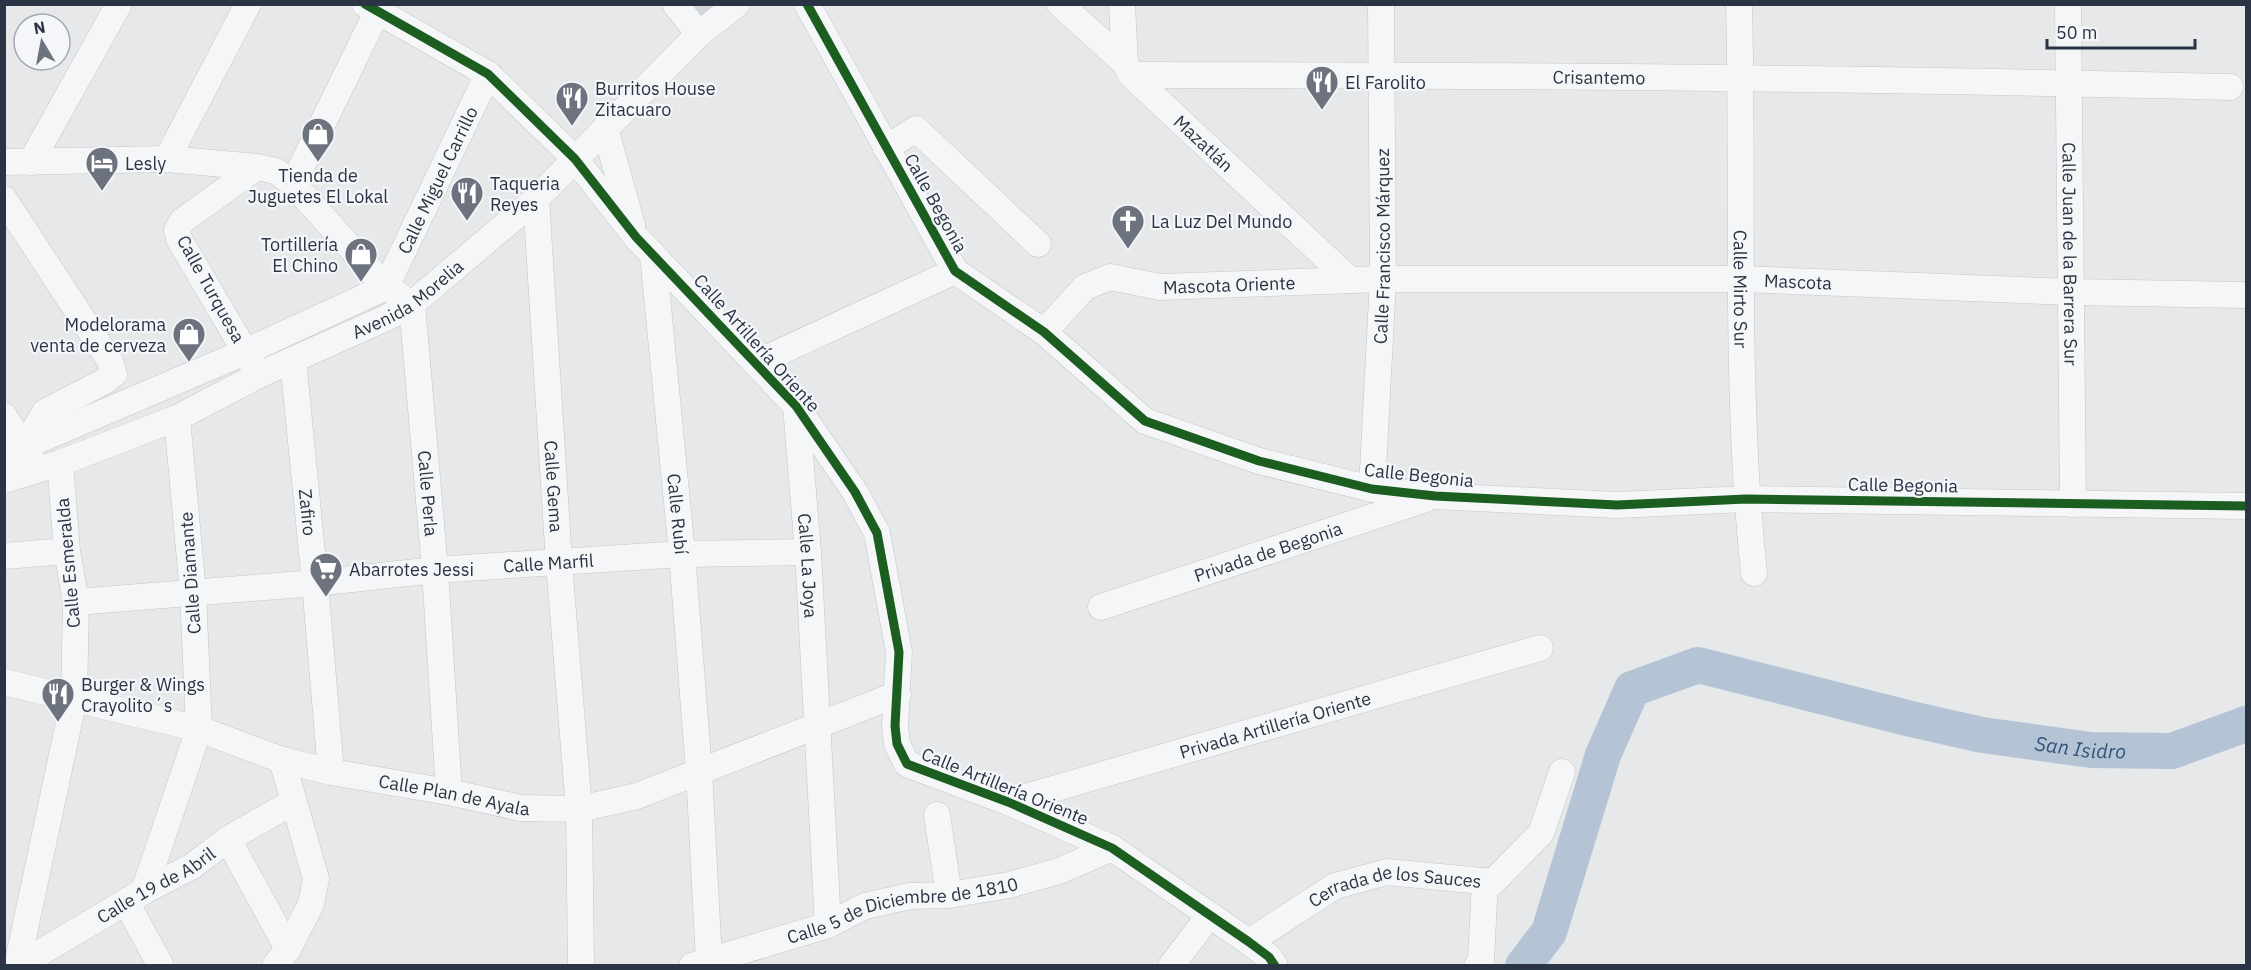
<svg xmlns="http://www.w3.org/2000/svg" width="2251" height="970" viewBox="0 0 2251 970" font-family="'IBM Plex Sans',sans-serif">
<rect width="100%" height="100%" fill="#e6e8ea"/>
<path fill="#d4d7dd" d="M 685,5 L 722,5 L 700,23 Z"/>
<g fill="none" stroke-linecap="round" stroke-linejoin="round">
<path stroke="#b4c4d5" stroke-width="36" id="s1" d="M 1523,966 L 1549,932 L 1603,755 L 1632,689 L 1698,665 L 1911,719 L 1982,735 L 2091,750 L 2172,751 L 2246,724"/>
<g stroke="#c4c6c8" stroke-width="27">
<g id="minor">
<path d="M 365,4 L 488,74 L 575,159 L 636,237 L 796,406 L 855,492 L 877,533 L 899,652 L 895,726 L 897,744 L 907,764 L 1008,802 L 1112,848 L 1249,942 L 1269,957 L 1275,966"/>
<path d="M 675,4 L 699,34"/>
<path d="M 807,4 L 955,271 L 1044,332 L 1145,421 L 1259,461 L 1372,489 L 1435,496 L 1617,505 L 1746,499 L 2246,506"/>
<path id="s2" d="M 1060,4 L 1125,63 L 1131,75 L 1350,280"/>
<path d="M 1122,4 L 1125,63"/>
<path id="s3" d="M 1739,4 C 1744,194 1734,385 1754,573"/>
<path id="s4" d="M 2068,4 L 2073,504"/>
<path id="s5" d="M 1131,75 C 1497,75 1864,78 2230,87"/>
<path d="M 605,128 L 632,225"/>
<path d="M 886,148 L 916,129 L 1038,244"/>
<path d="M 167,159 L 248,4"/>
<path d="M 4,162 L 167,159 L 257,167 L 276,171 L 293,184 L 386,287 L 400,296"/>
<path d="M 31,162 L 119,4"/>
<path d="M 293,184 L 378,10"/>
<path d="M 4,199 L 110,361 L 114,374 L 105,381 L 45,412 L 25,447"/>
<path id="s6" d="M 536,199 L 559,563 L 579,809 L 581,966"/>
<path id="s7" d="M 653,255 L 682,554 L 699,771 L 709,961"/>
<path id="s8" d="M 412,304 L 435,570 L 449,792"/>
<path id="s9" d="M 1044,332 L 1085,287 L 1110,277 L 1160,287 L 1383,279 L 1741,279 L 2070,292 L 2246,295"/>
<path id="s10" d="M 293,360 L 315,583 L 331,772"/>
<path d="M 756,363 L 955,271"/>
<path d="M 253,365 L 179,239 L 177,230 L 182,221 L 257,167"/>
<path id="s11" d="M 796,406 L 808,552 L 828,925"/>
<path d="M 4,416 L 32,459"/>
<path id="s12" d="M 4,455 L 245,352 L 386,287 L 488,74"/>
<path id="s13" d="M 4,480 L 60,463 L 177,418 L 259,375 L 386,318 L 412,304 L 536,199 L 699,34 L 737,4"/>
<path id="s14" d="M 1372,489 L 1383,279 L 1381,4"/>
<path d="M 4,556 L 67,551"/>
<path id="s15" d="M 76,602 L 315,583 L 435,570 L 682,554 L 808,552"/>
<path id="s16" d="M 1101,607 L 1426,499"/>
<path id="s17" d="M 4,682 L 199,729 L 282,760 L 331,772 L 449,792 L 521,808 L 579,809 L 637,796 L 898,694"/>
<path id="s18" d="M 1008,802 L 1540,648"/>
<path d="M 937,815 L 949,895"/>
<path d="M 228,839 L 288,949"/>
<path d="M 144,891 L 199,729 L 193,593 L 177,418"/>
<path d="M 126,902 L 161,966"/>
<path id="s19" d="M 1249,942 L 1335,886 L 1387,872 L 1493,882 L 1541,833 L 1562,772"/>
<path d="M 17,966 L 74,699 L 76,602 L 67,551 L 60,463"/>
<path id="s20" d="M 18,966 L 144,891 L 191,867 L 228,839 L 293,802"/>
<path d="M 275,966 L 288,949 L 311,904 L 316,879 L 282,760"/>
<path id="s21" d="M 692,966 L 828,925 L 865,906 L 910,896 L 949,895 L 1009,885 L 1059,871 L 1112,848"/>
<path d="M 1171,966 L 1209,916"/>
<path d="M 1477,966 L 1481,961 L 1485,881"/>
</g>
</g>
<use href="#minor" stroke="#f5f6f7" stroke-width="26"/>
<g stroke="#f4f6f9" stroke-width="13">
<path id="cycleway" d="M 365,4 L 488,74 L 575,159 L 636,237 L 796,406 L 855,492 L 877,533 L 899,652 L 895,726 L 897,744 L 907,764 L 1008,802 L 1112,848 L 1249,942 L 1269,957 L 1275,966
M 807,4 L 955,271 L 1044,332 L 1145,421 L 1259,461 L 1372,489 L 1435,496 L 1617,505 L 1746,499 L 2246,506"/>
</g>
<use href="#cycleway" stroke="#1b5e20" stroke-width="9"/>
</g>
<defs>
<g id="restaurant-pin" transform="scale(1.725)"><path d="M0 17L-7.5 6A9.5 9.5 0 1 1 7.5 6Z" fill="#6c737f" stroke="#f4f6f9"/><path d="M-5-6h1v4h1v-4h1v4h1v-4h1v5L-1.5 .5V6h-2V.5L-5-1ZM5-6V6H3V1.5H1.5Q1.5-4 5-6Z" fill="#fff"/></g>
<g id="shop-pin" transform="scale(1.725)"><path d="M0 17L-7.5 6A9.5 9.5 0 1 1 7.5 6Z" fill="#6c737f" stroke="#f4f6f9"/><path d="M-5-2.5h2.3a2.7 3.5 0 0 1 5.4 0H5L5.5 6h-11ZM-1.5-2.5h3a1.5 2.3 0 0 0-3 0Z" fill="#fff"/></g>
<g id="hotel-pin" transform="scale(1.725)"><path d="M0 17L-7.5 6A9.5 9.5 0 1 1 7.5 6Z" fill="#6c737f" stroke="#f4f6f9"/><path d="M-6-4.5h1.5V1H6V5H4.5V3h-9V5H-6ZM-4 0a1.8 1.8 0 1 1 3.6 0ZM.5 0V-2.5h3Q6-2.5 6 0Z" fill="#fff"/></g>
<g id="church-pin" transform="scale(1.725)"><path d="M0 17L-7.5 6A9.5 9.5 0 1 1 7.5 6Z" fill="#6c737f" stroke="#f4f6f9"/><path d="M-1.2-6h2.4v3.5h3.3v2.4h-3.3V6h-2.4V-.1h-3.3v-2.4h3.3Z" fill="#fff"/></g>
<g id="supermarket-pin" transform="scale(1.725)"><path d="M0 17L-7.5 6A9.5 9.5 0 1 1 7.5 6Z" fill="#6c737f" stroke="#f4f6f9"/><path d="M-6-5.5h2.5l.6 2H6L4.5 2H-2.5L-4.4-4H-6ZM-1.5 3.2a1.3 1.3 0 1 0 .1 0ZM3 3.2a1.3 1.3 0 1 0 .1 0Z" fill="#fff"/></g>
</defs>
<g fill-rule="evenodd">
<use href="#restaurant-pin" x="1322" y="82"/>
<use href="#restaurant-pin" x="572" y="98"/>
<use href="#shop-pin" x="318" y="134"/>
<use href="#hotel-pin" x="102" y="163"/>
<use href="#restaurant-pin" x="467" y="193"/>
<use href="#church-pin" x="1128" y="221"/>
<use href="#shop-pin" x="361" y="254"/>
<use href="#shop-pin" x="189" y="334"/>
<use href="#supermarket-pin" x="326" y="569"/>
<use href="#restaurant-pin" x="58" y="694"/>
</g>
<g text-anchor="middle" dominant-baseline="central" stroke-width="4.5" stroke-linejoin="round" paint-order="stroke">
<g font-size="18" fill="#2b3445" stroke="#f4f6f9">
<text stroke="none"><textPath href="#s5" startOffset="468">Crisantemo</textPath></text>
<text stroke="none"><textPath href="#s2" startOffset="201">Mazatlán</textPath></text>
<text stroke="none"><textPath href="#s12" startOffset="536">Calle Miguel Carrillo</textPath></text>
<text transform="translate(936 203) rotate(61)">Calle Begonia</text>
<text stroke="none"><textPath href="#s14" startOffset="243">Calle Francisco Márquez</textPath></text>
<text stroke="none"><textPath href="#s4" startOffset="250">Calle Juan de la Barrera Sur</textPath></text>
<text stroke="none"><textPath href="#s9" startOffset="777">Mascota</textPath></text>
<text stroke="none"><textPath href="#s9" startOffset="208">Mascota Oriente</textPath></text>
<text transform="translate(211 289) rotate(61)">Calle Turquesa</text>
<text stroke="none"><textPath href="#s3" startOffset="285">Calle Mirto Sur</textPath></text>
<text stroke="none"><textPath href="#s13" startOffset="444">Avenida Morelia</textPath></text>
<text transform="translate(757 343) rotate(48)">Calle Artillería Oriente</text>
<text transform="translate(1419 475) rotate(6)">Calle Begonia</text>
<text transform="translate(1903 485) rotate(1)">Calle Begonia</text>
<text stroke="none"><textPath href="#s6" startOffset="288">Calle Gema</textPath></text>
<text stroke="none"><textPath href="#s8" startOffset="190">Calle Perla</textPath></text>
<text stroke="none"><textPath href="#s10" startOffset="153">Zafiro</textPath></text>
<text stroke="none"><textPath href="#s7" startOffset="260">Calle Rubí</textPath></text>
<text stroke="none"><textPath href="#s16" startOffset="176">Privada de Begonia</textPath></text>
<text transform="translate(68 563) rotate(-95)">Calle Esmeralda</text>
<text stroke="none"><textPath href="#s15" startOffset="474">Calle Marfil</textPath></text>
<text stroke="none"><textPath href="#s11" startOffset="160">Calle La Joya</textPath></text>
<text transform="translate(190 573) rotate(-94)">Calle Diamante</text>
<text stroke="none"><textPath href="#s18" startOffset="278">Privada Artillería Oriente</textPath></text>
<text transform="translate(1005 786) rotate(22)">Calle Artillería Oriente</text>
<text stroke="none"><textPath href="#s17" startOffset="465">Calle Plan de Ayala</textPath></text>
<text stroke="none"><textPath href="#s20" startOffset="160">Calle 19 de Abril</textPath></text>
<text stroke="none"><textPath href="#s19" startOffset="162">Cerrada de los Sauces</textPath></text>
<text stroke="none"><textPath href="#s21" startOffset="219">Calle 5 de Diciembre de 1810</textPath></text>
</g>
<g font-size="18" fill="#2b3445" stroke="#f4f6f9" text-anchor="start">
<text x="1345" y="82">El Farolito</text>
<text x="595" y="88">Burritos House<tspan x="595" dy="21">Zitacuaro</tspan></text>
<text x="125" y="163">Lesly</text>
<text x="318" y="175" text-anchor="middle">Tienda de<tspan x="318" dy="21">Juguetes El Lokal</tspan></text>
<text x="490" y="183">Taqueria<tspan x="490" dy="21">Reyes</tspan></text>
<text x="1151" y="221">La Luz Del Mundo</text>
<text x="338" y="244" text-anchor="end">Tortillería<tspan x="338" dy="21">El Chino</tspan></text>
<text x="166" y="324" text-anchor="end">Modelorama<tspan x="166" dy="21">venta de cerveza</tspan></text>
<text x="349" y="569">Abarrotes Jessi</text>
<text x="81" y="684">Burger &amp; Wings<tspan x="81" dy="21">Crayolito´s</tspan></text>
</g>
<g font-size="20" font-style="italic" fill="#34527a" stroke="#f4f6f9">
<text stroke="none"><textPath href="#s1" startOffset="762">San Isidro</textPath></text>
</g>
</g>
<rect width="2251" height="970" fill="none" stroke="#2b3445" stroke-width="12"/>
<g transform="translate(42 42) rotate(350)"><circle r="28" fill="#f4f6f9" stroke="#a4a8b1" stroke-width="1.5"/>
<path d="M0-4.5L10 22L0 15L-10 22Z" fill="#6c737f"/>
<text y="-9" font-size="16" font-weight="bold" text-anchor="middle" fill="#2b3445">N</text>
</g>
<path d="M2047 39v9h148v-9" fill="none" stroke="#2b3445" stroke-width="3"/>
<text x="2056" y="39" font-size="18" fill="#2b3445" stroke="#f4f6f9" stroke-width="4.5" paint-order="stroke">50 m</text>
</svg>
